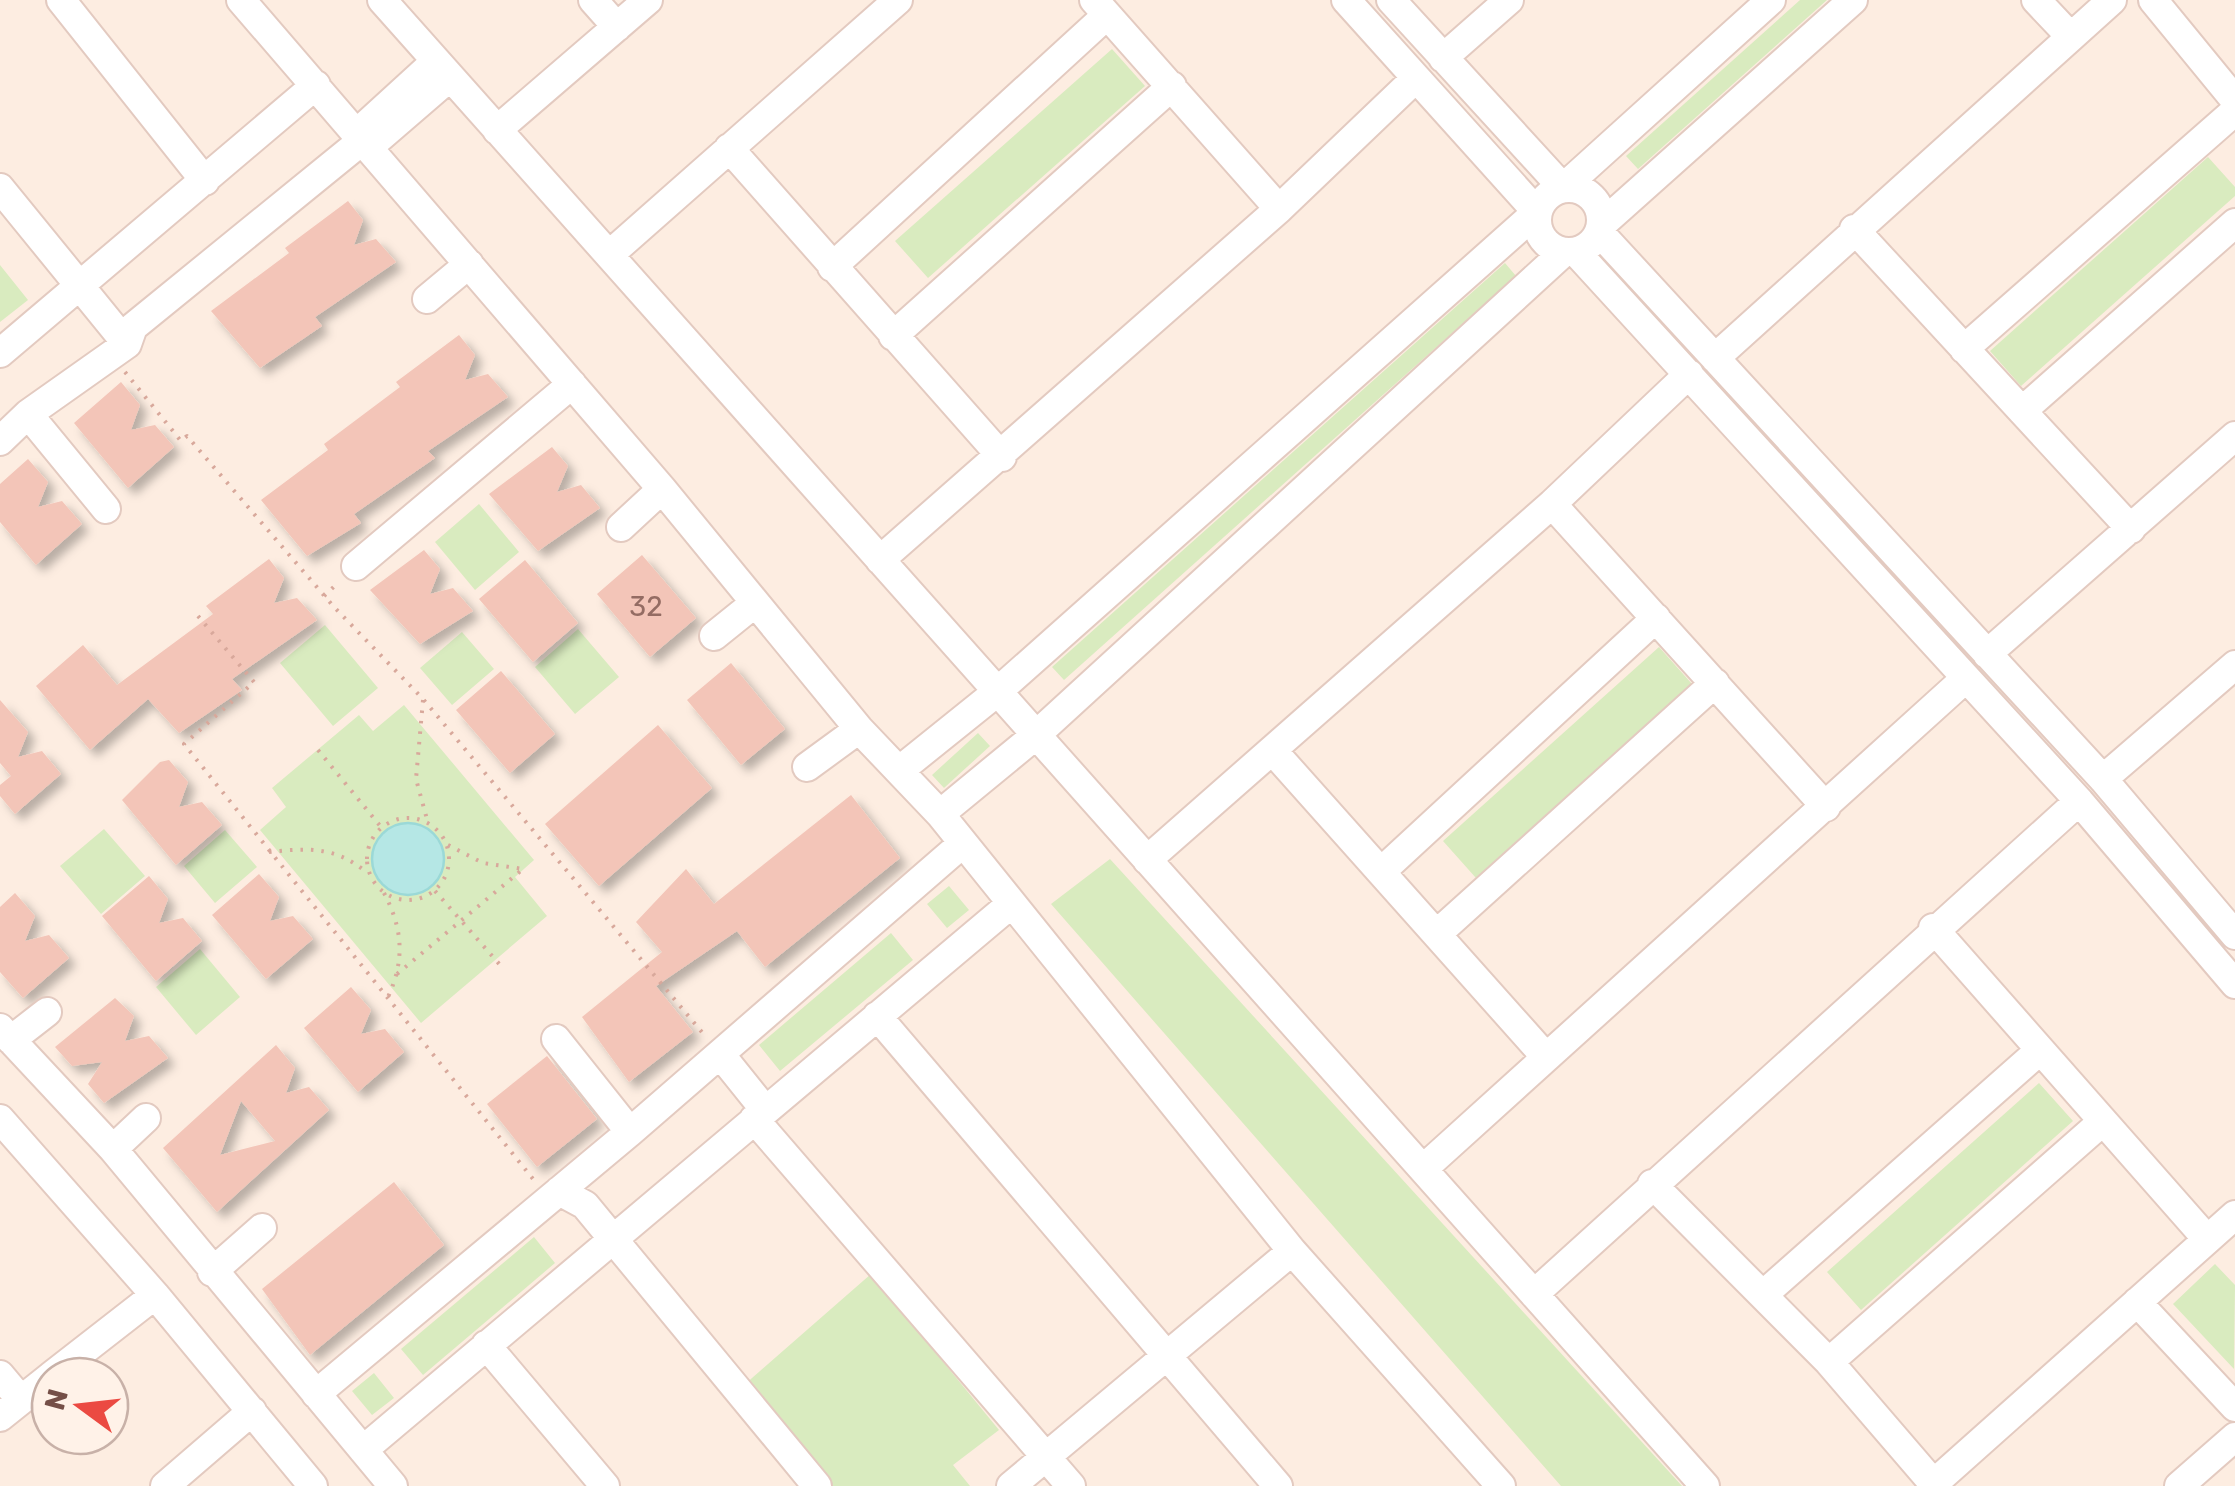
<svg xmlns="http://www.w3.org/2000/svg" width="2235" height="1486" viewBox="0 0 2235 1486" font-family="Rubik,sans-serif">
<defs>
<filter id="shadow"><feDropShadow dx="7" dy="7" stdDeviation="5" flood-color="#0004"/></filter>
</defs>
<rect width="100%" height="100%" fill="#fdede1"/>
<path fill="#d9ebbf" d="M 1800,0 L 1827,0 L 1638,169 L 1626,156 Z
M 1112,49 L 1145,86 L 928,278 L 895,241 Z
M 2208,157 L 2235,187 L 2235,196 L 2021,386 L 1990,351 Z
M 1505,263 L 1516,276 L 1064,680 L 1052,667 Z
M 0,265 L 28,300 L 0,322 Z
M 479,504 L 519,552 L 475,590 L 435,542 Z
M 325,625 L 378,688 L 333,726 L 280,663 Z
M 578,629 L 619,677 L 575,714 L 535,667 Z
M 462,632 L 494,669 L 452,705 L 420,668 Z
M 1659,647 L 1692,684 L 1476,878 L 1443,841 Z
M 404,705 L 534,860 L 515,877 L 547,916 L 421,1023 L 260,830 L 286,807 L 272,788 L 359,715 L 373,731 Z
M 978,733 L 990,746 L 944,788 L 932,775 Z
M 104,829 L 145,876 L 101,914 L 60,866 Z
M 225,830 L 257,867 L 215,903 L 184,866 Z
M 1110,859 L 1682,1486 L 1561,1486 L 1051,904 Z
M 949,886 L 969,910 L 947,928 L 927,904 Z
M 891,933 L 913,960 L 780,1071 L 759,1045 Z
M 200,949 L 240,997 L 196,1035 L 156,987 Z
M 2039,1083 L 2073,1121 L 1861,1310 L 1827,1272 Z
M 534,1237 L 555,1263 L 423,1375 L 401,1349 Z
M 2215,1264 L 2235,1285 L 2234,1369 L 2173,1304 Z
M 871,1274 L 999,1430 L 953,1465 L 970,1486 L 825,1486 L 744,1385 Z
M 374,1373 L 394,1398 L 372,1415 L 352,1391 Z"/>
<path fill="#b5e7e5" stroke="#9bd9d7" stroke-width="2.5" d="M372 859a36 36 0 1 1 72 0a36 36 0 1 1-72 0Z"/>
<path fill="#f3c5b8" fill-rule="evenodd" filter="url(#shadow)" d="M 348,201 L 363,220 L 354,245 L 376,239 L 396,262 L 315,317 L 322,326 L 260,368 L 211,311 L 289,253 L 285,248 Z
M 459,335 L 475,355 L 465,380 L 488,374 L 508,397 L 428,451 L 435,458 L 354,514 L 361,523 L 307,556 L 261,500 L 328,450 L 324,444 L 400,387 L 396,382 Z
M 121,382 L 140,405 L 131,430 L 155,425 L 174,447 L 128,488 L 74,423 Z
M 552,447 L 568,466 L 557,492 L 581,485 L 600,508 L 538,551 L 489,494 Z
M 28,459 L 48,482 L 38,507 L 62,501 L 82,524 L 36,565 L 0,522 L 0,484 Z
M 424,550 L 440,569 L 430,594 L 453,588 L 473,611 L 420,644 L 370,590 Z
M 642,555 L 696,618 L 650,657 L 597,594 Z
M 269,559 L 284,578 L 274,603 L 297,598 L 317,620 L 232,679 L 242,690 L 179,733 L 148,699 L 90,750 L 36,686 L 83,645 L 117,685 L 213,614 L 206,606 Z
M 525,560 L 578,623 L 533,662 L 479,599 Z
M 731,663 L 785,729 L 741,765 L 687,700 Z
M 501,671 L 555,734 L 510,773 L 456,710 Z
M 0,700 L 28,732 L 18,757 L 42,751 L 61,774 L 15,814 L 0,796 L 0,785 L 11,776 L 0,763 Z
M 658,725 L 712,788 L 599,886 L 545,824 Z
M 169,760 L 188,782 L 179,807 L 202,802 L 222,825 L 176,865 L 122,800 L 160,762 Z
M 851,795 L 900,858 L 765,967 L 737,931 L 656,986 L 693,1032 L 629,1082 L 582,1017 L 662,952 L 636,922 L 686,869 L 714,904 Z
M 259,874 L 279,897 L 270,921 L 293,916 L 313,939 L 266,979 L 212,915 Z
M 149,876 L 168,899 L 159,923 L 183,918 L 202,941 L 156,981 L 102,916 Z
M 15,893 L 35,916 L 25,941 L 49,935 L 69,958 L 23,998 L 0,972 L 0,907 Z
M 351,987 L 371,1010 L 361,1034 L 385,1029 L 404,1052 L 358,1092 L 304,1028 Z
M 115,998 L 134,1016 L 125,1041 L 149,1036 L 168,1058 L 104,1103 L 88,1084 L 102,1062 L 72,1066 L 55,1047 Z
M 276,1045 L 295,1068 L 286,1093 L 309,1087 L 329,1110 L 217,1212 L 163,1148 ZM 241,1101 L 275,1141 L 220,1155 Z
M 547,1056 L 597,1119 L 537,1167 L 487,1104 Z
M 394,1182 L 444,1245 L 310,1355 L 262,1289 Z"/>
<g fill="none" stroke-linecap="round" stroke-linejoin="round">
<g stroke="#e3cac0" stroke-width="32">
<path id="minor" d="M 61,0 L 205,181
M 241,0 L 662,489 L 859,729 L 940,814 L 1292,1251 L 1501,1486
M 382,0 L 1705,1486
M 593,0 L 617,27
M 1094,0 L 1279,209
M 1391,0 L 1563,188 L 1771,0
M 2036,0 L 2070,36
M 2153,0 L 2235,100
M 1443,58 L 1509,0
M 367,124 L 436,61
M 497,130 L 648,0
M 370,146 L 450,77
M 729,148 L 1002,457
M1537 220a32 32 0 1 1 64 0a32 32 0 1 1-64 0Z
M 0,188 L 127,344
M 1601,225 L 1853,0
M 1854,229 L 2131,529
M 1599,232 L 2103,779 L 2235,935
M 1576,252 L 2079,801 L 2235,984
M 609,255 L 898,0
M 832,267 L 1107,15
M 427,299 L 469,264
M 893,336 L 1172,86
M 1964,349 L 2235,111
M 0,353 L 316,85
M 1715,358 L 2112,0
M 2022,411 L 2235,223
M 28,414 L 106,509
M 0,441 L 28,414 L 127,344 L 133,327 L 364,139
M 1552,504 L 1826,807
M 621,527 L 662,489
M 880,560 L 1279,209 L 1416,78
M 356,566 L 572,384
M 714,636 L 755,603
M 1987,654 L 2235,436
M 1273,751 L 1545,1056
M 807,767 L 859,729
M 900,770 L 997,692 L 1537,212 L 1346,0
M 2103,779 L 2235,665
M 940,814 L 1036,735 L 1564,252
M 1147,860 L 1552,504 L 1689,374
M 1384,869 L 1656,618
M 1933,928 L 2207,1239
M 1439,932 L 1715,683
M 877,1016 L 1278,1486
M 0,1028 L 113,1149 L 393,1486
M 556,1039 L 630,1132
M 11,1040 L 47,1012
M 720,1054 L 765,1110
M 0,1119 L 155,1295 L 313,1486
M 754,1119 L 1071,1486
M 113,1149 L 146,1118
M 1423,1169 L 1966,678
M 1652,1184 L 1829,1362 L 1933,1483
M 559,1191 L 585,1205 L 817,1486
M 212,1272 L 262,1228
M 1534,1294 L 2079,801
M 1764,1294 L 2038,1052
M 2137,1302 L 2235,1407
M 486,1345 L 605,1486
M 1829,1362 L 2102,1122
M 0,1375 L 21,1400
M 51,1376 L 155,1295
M 316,1394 L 630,1132 L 962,844
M 0,1417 L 50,1377
M 363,1450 L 1011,904
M 165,1486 L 252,1411
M 1011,1486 L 1292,1251
M 1931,1486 L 2235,1215
M 2179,1486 L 2235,1437"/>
</g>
<path stroke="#d8a89b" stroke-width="4" stroke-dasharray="2.5 8" stroke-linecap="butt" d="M 125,372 L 181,441 L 187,436 L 334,607 L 423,699 L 706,1037
M 324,596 L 339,582
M 198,616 L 254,682 L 184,744 L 533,1179
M 423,700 L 416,779 L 428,823
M 318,750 L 381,827
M367 859a41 41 0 1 1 82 0a41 41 0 1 1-82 0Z
M 448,845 L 483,863 L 523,869
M 269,852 C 307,848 335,846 366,872
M 435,891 L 501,966
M 384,893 C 403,929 405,960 388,997
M 397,974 L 523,869"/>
<use href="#minor" stroke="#fff" stroke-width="28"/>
</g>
<g text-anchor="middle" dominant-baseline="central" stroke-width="9" stroke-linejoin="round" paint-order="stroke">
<g font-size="28" fill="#946c63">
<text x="646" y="606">32</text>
</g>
</g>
<g transform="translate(80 1406) rotate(285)"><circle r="48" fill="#fff2e8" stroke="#c8b1a8" stroke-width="2.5"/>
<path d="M0-8L18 38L0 25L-18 38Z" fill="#eb4a42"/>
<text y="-15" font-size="28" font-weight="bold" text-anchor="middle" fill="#754f47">N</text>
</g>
</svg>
